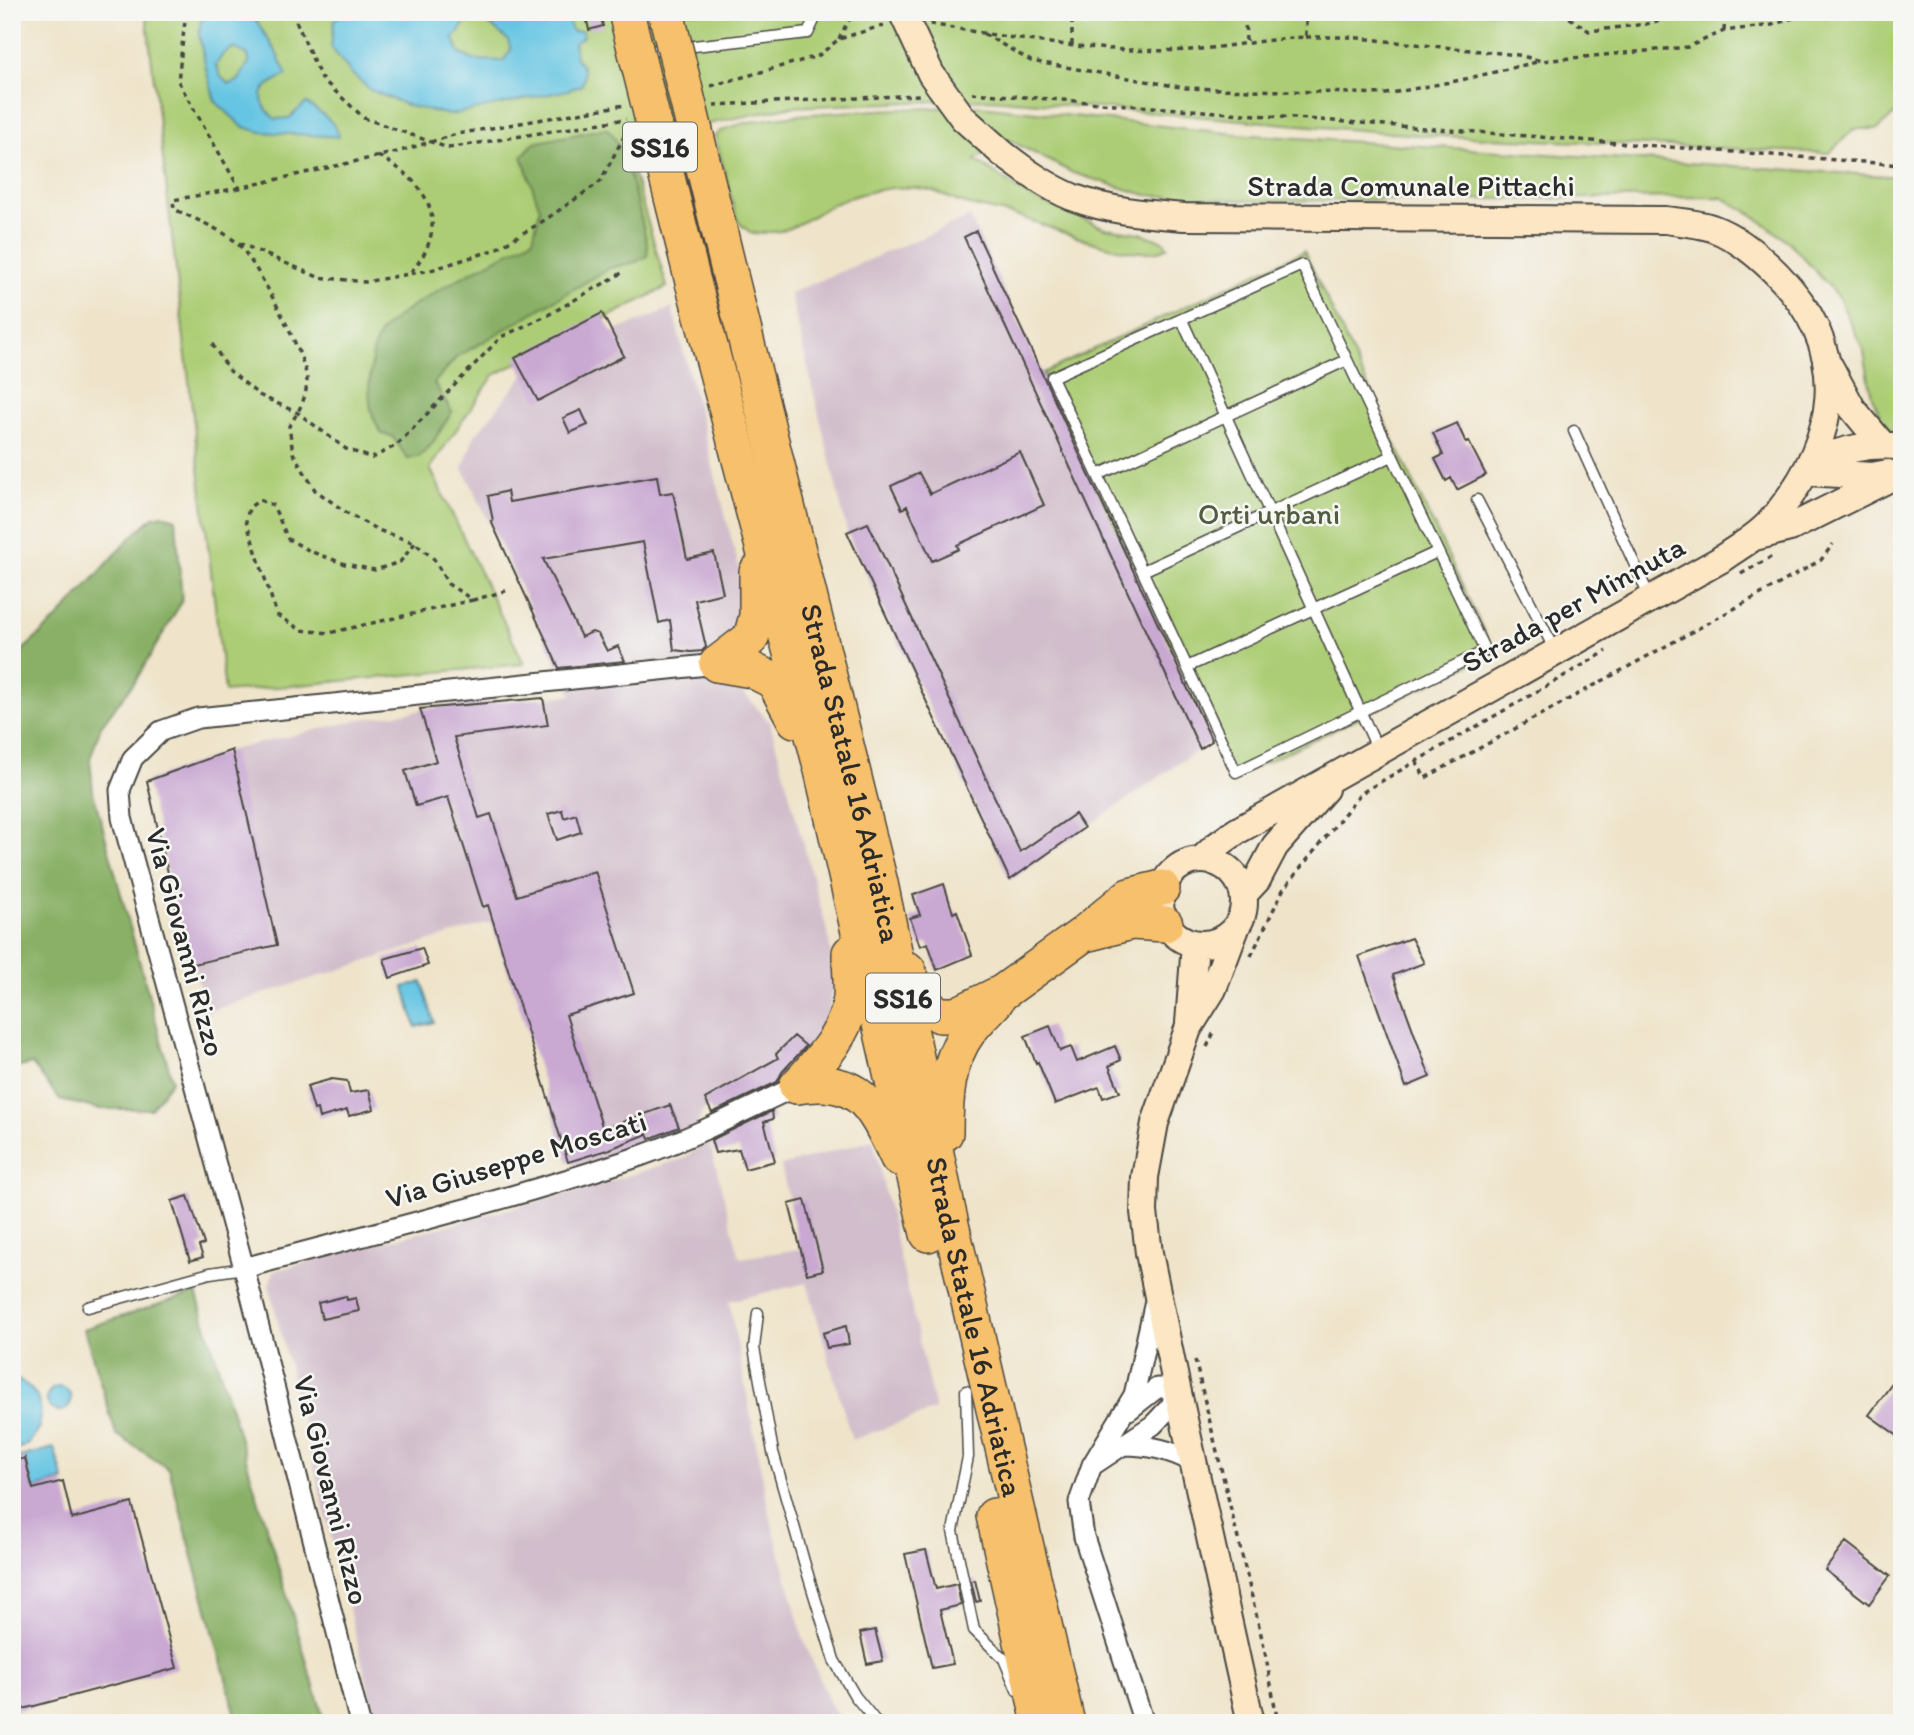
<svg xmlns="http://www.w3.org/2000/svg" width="1914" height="1735" viewBox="0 0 1914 1735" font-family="Itim,sans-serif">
<rect width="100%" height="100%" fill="#f6f6f2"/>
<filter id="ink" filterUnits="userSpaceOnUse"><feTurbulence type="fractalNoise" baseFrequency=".0143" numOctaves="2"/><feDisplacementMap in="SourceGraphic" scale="14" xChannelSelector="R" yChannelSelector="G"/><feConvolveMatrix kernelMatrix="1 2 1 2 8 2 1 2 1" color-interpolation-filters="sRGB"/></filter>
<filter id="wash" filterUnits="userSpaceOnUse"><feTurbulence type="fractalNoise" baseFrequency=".00686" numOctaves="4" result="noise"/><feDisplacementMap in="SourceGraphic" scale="28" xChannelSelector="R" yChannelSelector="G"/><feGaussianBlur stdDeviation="1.57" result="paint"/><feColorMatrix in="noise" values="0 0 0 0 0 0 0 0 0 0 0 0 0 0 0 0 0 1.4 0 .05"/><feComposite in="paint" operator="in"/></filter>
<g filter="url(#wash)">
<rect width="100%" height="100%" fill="#efe4ca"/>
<path fill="#d1bdcb" d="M 970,217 L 1212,740 L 1014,878 L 847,532 L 790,293 Z
M 672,308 L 745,591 L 735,683 L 770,723 L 828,934 L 834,978 L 830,1006 L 817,1035 L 784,1077 L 702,1111 L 697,1126 L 574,1168 L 491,922 L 206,1012 L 146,781 L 231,750 L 362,719 L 451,706 L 572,695 L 463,468 L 474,437 L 532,365 Z
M 873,1140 L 935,1410 L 852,1440 L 807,1283 L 729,1301 L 769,1512 L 803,1638 L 829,1702 L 842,1723 L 377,1723 L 269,1285 L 274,1271 L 581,1190 L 682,1159 L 709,1141 L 740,1258 L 800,1249 L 781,1166 Z"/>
<path fill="#accd75" stroke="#6c7c50" stroke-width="2" d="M 146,12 L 1902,12 L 1902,112 L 1896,115 L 1894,114 L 1878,129 L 1854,129 L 1829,153 L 1418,135 L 990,99 L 788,107 L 624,142 L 667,287 L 494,375 L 430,468 L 524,664 L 225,692 Z
M 980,106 L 1236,134 L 1902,177 L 1901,433 L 1892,432 L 1882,420 L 1872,397 L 1864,351 L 1838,296 L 1790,243 L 1753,215 L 1721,197 L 1260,201 L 1146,195 L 1073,173 L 1007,139 L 975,160 L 1030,197 L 1105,228 L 1140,233 L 1163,241 L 1168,247 C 1140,266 1052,228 1021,217 C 1000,211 979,208 959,202 C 948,198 935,190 924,189 C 894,184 853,193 826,208 C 812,216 799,226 784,230 C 774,233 762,232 752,234 L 739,223 L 736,215 L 715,136 C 735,109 937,109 980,106 Z
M 1304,251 L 1494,653 L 1233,778 L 1043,373 Z"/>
<path fill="#89b066" stroke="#5a6e48" stroke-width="2" d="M 606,128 C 626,142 641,220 648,247 L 647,256 L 636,262 L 610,268 L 457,357 L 434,383 L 452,412 L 431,445 L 420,456 L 408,459 L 392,436 L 382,434 C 370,416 368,400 370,378 C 371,366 372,348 379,336 C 393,309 501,257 533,239 L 540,209 L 522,156 L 534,143 Z
M 163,515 L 176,519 L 182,601 L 136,680 L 101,726 L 90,759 L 93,792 L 172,1080 L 151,1109 L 99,1109 L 60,1100 L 32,1064 L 12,1069 L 12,660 L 60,616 L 131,537 L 153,517 Z
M 196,1292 L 325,1723 L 238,1723 L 169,1469 L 116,1434 L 84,1329 Z"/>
<path fill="#65c5e3" stroke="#487887" stroke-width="2" fill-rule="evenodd" d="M 346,12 L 565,12 L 572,31 L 582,31 L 583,37 L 574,43 L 576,58 C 584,66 586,75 582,85 L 568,90 L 450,115 L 409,106 L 370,90 L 351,73 L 331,47 L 334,20 ZM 486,21 L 508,40 L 511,50 L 503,61 L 473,60 L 459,53 L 454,38 L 465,23 Z
M 213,14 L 252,14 L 275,50 L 287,75 C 261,86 252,97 275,119 L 289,118 L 306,103 C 318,111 336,121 339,137 L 261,132 L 243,127 L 215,101 L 206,69 L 199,35 L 201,19 ZM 233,48 L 248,55 L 249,62 L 238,81 L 229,84 L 221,77 L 216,65 L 223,54 Z
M 422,982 L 434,1022 L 416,1027 L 404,987 Z
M 12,1378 C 51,1388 50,1441 12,1451 Z
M47 1399a12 12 0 1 1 24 0a12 12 0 1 1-24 0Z
M 54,1448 L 64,1480 L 33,1489 L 25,1459 L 12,1462 L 12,1459 Z"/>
<g id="blocks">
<path fill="#c9a8d2" d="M 585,12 L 600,12 L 603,26 L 589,30 Z
M 976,231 L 1212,741 L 1200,749 L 964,237 Z
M 602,313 L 624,356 L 538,401 L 515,358 Z
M 581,410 L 588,425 L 570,433 L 563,418 Z
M 1457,423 L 1466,443 L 1469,442 L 1486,475 L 1457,490 L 1451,478 L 1446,481 L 1435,459 L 1443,455 L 1433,433 Z
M 1020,452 L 1044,505 L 957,545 L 959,549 L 932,561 L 907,506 L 902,509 L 891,486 L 919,473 L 930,494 Z
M 657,476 L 660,494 L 673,492 L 687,559 L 714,553 L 723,593 L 695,600 L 706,647 L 702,651 L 691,652 L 674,650 L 670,620 L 659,623 L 643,542 L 543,559 L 581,637 L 592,632 L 598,634 L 607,651 L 618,646 L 625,661 L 559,668 L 491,521 L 493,521 L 488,496 L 507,491 L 509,502 Z
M 868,523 L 1020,852 L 1075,814 L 1084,828 L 1010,880 L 847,532 Z
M 543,698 L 548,725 L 454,737 L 479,818 L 491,814 L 517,896 L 595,871 L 634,993 L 566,1015 L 603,1129 L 670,1105 L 679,1127 L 649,1139 L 647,1134 L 610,1149 L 568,1162 L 488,905 L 483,907 L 448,797 L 416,806 L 405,771 L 436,761 L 420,709 Z
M 232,750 L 277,945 L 189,965 L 147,781 Z
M 562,810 L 564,818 L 576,814 L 581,832 L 557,840 L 548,814 Z
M 944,884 L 953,913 L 957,911 L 972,955 L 937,970 L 928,943 L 920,946 L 910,918 L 920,915 L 913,895 Z
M 1411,938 L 1424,963 L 1393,975 L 1430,1077 L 1406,1087 L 1359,956 Z
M 422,948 L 428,965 L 390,978 L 384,959 Z
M 1050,1026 L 1060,1051 L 1071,1047 L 1077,1062 L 1115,1046 L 1121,1060 L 1109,1066 L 1120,1092 L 1103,1098 L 1099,1087 L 1055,1104 L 1038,1062 L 1036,1063 L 1025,1036 Z
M 794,1036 L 806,1046 L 782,1072 L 777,1082 L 712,1113 L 705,1099 L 778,1058 L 776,1054 Z
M 332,1079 L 347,1081 L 350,1093 L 369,1090 L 374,1109 L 349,1116 L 347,1110 L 319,1118 L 317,1109 L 314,1110 L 307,1086 Z
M 772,1111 L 773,1119 L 764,1122 L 775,1161 L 745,1169 L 739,1149 L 715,1153 L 711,1140 Z
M 188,1196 L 204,1244 L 199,1246 L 203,1257 L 190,1261 L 172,1201 Z
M 805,1200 L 823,1270 L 807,1274 L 789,1204 Z
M 346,1296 L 347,1300 L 356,1298 L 359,1311 L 322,1319 L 318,1303 Z
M 846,1326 L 849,1344 L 827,1348 L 823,1333 Z
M 1902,1370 L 1902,1439 L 1869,1415 Z
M 25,1458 L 33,1489 L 63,1481 L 72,1519 L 132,1503 L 177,1668 L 12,1712 L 12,1495 L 16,1494 L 12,1481 L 12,1462 Z
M 1846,1542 L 1890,1576 L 1869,1604 L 1825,1570 Z
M 926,1550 L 936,1589 L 957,1584 L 961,1605 L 940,1610 L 953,1664 L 932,1668 L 905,1554 Z
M 975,1580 L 980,1601 L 976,1602 L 971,1581 Z
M 875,1630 L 883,1661 L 867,1664 L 860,1633 Z"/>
</g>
</g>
<g filter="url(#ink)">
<use href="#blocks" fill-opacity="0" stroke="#484743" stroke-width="2"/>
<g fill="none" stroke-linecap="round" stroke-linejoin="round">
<g stroke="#484743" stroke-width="13">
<path id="lane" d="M 641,52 L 808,33 L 818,12
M 1302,265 L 1485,651 L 1236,772 L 1052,377 Z
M 1182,320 L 1378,750
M 1574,431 L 1649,596
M 1098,475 L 1347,360
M 1477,500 L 1556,652
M 1143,571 L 1392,456
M 1187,667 L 1437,552
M 88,1307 L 210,1273 L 244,1268
M 758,1313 L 754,1348 L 773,1452 L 805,1565 L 834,1660 L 855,1696 L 877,1723
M 966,1391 L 968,1457 L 953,1531 L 974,1630 L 1004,1659 L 1017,1690"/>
</g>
<g stroke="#484743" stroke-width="23">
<path id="street" d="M 244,1268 C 376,1232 511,1200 640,1156 C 694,1137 745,1110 797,1086
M 1123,1445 C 1150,1445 1170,1450 1193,1462
M 1093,1465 L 1153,1425 L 1171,1406 L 1177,1388 L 1157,1388 L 1129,1410
M 360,1723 L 244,1268 L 122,818 L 120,790 L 133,758 L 161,731 L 198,718 L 717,664
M 1144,1723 L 1084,1537 L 1079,1502 L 1092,1465 L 1134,1395 L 1156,1297"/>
</g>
<g stroke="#484743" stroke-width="30">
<path id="secondary" d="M 1002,153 C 1024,170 1046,186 1072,197 C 1108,211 1147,214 1185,217 L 1665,220 C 1680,222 1697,223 1712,228 C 1737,237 1759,256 1777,274 C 1855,353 1838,442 1771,521 C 1758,537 1736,548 1720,560 L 1237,831 L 1216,846 L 1201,860
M 1830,367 L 1852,408 L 1881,443
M 1812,462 C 1842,450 1870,442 1902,447
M 1807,472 L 1872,476 L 1888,473
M 1755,537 L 1790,528 L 1902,472
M1160 902a42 42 0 1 1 84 0a42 42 0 1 1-84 0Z
M 1244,894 L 1257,880 L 1275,846 L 1325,789
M 1236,928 L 1213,989 L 1188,1029 L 1155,1123 L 1145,1177 L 1144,1212 L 1149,1253 L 1177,1388 L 1251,1723
M 1189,1023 L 1195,944"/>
</g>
<g stroke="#484743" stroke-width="38">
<g id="highway">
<path id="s1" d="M 730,275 L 880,883 L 947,1207 L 1067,1723"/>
<path d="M 693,282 L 822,770 L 928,1234"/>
<path d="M 717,664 L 751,638 L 757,616 L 757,572"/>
<path d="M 717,664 L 752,670 L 774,681 L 795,720"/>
<path d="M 1089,933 L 1131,922 L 1165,924"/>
<path d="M 908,970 L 920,1002 L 940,1015 L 956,1015 L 1003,992 L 1082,935 L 1129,896 L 1162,888"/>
<path d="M 797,1086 C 819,1062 847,1033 851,998 C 852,983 850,968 850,953"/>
<path d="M 797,1086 C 861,1076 873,1106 898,1158"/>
<path d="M 945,1133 C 945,1098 947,1060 969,1031 C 977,1020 987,1011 996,1001"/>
<path d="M 994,1516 L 1040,1723"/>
</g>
</g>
<path stroke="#484743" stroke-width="3.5" stroke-dasharray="5 5" stroke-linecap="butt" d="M 186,12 L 178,81 L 239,188 L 397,152 L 457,134 L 625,105
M 292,12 L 321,78 L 364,118 L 448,148 L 626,119
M 1561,12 L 1589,31 L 1646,24 L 1693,12
M 1245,16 L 1246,42
M 930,24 C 1015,39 1103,54 1190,50 C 1229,47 1267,39 1306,37 L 1306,12
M 1724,31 L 1725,12
M 984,34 L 1031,61 L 1186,88 L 1386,94 L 1461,80 L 1541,61
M 1306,37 L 1349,37 L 1518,55 L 1541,61 L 1688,47 L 1724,31 L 1772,25 L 1811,12
M 839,39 L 848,21 L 858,12
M 1072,45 L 1072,12
M 711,86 L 818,56 L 839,39 L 878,27 L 887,26
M 972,93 L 1902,165
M 714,105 L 919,95
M 378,156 C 429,182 452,225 411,272
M 239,188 L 173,200 L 174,209 C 192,218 221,229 236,242 C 254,257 308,359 307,381 C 306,400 299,411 289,426 L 293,453 L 315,490 L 347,513 L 378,530 L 415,543 L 434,559 L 448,584 L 473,600 L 509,590
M 239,243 L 318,277 L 365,282 L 431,270 L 494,250 L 545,220 L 600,182 L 629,127
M 212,344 L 230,371 L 259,395 L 298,413 L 346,449 L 372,458 L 397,445 L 501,337 L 548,315 L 622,273
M 415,543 L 400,562 L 375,570 L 345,564 L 312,552 L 288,539 L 273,505 L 259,500 L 249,508 L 246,521 L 277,615 L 301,630 L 329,633 L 473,600
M 1741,574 L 1771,557
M 1416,761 L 1425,778 L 1772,588 L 1821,560 L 1833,544
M 1251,956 L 1283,890 L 1361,793 L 1607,651
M 1207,1047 L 1214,1032
M 1195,1360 L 1264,1647 L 1278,1723"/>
<use href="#lane" stroke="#fff" stroke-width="10"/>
<use href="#street" stroke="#fff" stroke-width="19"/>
<use href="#secondary" stroke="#fce6c4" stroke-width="26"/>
<use href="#highway" stroke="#f7c06c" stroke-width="35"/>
<g stroke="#484743" stroke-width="30" stroke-linecap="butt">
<path id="secondary-bridge" d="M 902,12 L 931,74 L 963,118 L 1002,153"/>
</g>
<g stroke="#484743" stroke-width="38" stroke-linecap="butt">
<path id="highway-bridge" d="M 626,12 L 693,282
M 666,12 L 730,275"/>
</g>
<use href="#secondary-bridge" stroke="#fce6c4" stroke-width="26"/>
<use href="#highway-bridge" stroke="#f7c06c" stroke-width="35"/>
</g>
</g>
<g text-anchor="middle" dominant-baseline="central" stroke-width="5" stroke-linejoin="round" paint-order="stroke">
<g fill="#f6f6f2" stroke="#686867" stroke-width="2">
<rect x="623" y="122.5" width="74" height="49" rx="5"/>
<rect x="866" y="973.5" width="74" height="49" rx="5"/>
</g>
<g font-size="28" font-weight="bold" fill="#2b2b2b">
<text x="660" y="147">SS16</text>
<text x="903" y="998">SS16</text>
</g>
<g font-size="30" fill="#2b2b2b" stroke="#f6f6f2">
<text x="1411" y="185">Strada Comunale Pittachi</text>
<text transform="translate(1573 604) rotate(-29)">Strada per Minnuta</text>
<text stroke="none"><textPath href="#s1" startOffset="513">Strada Statale 16 Adriatica</textPath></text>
<text transform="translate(186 942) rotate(75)">Via Giovanni Rizzo</text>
<text transform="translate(516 1159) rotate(-17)">Via Giuseppe Moscati</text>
<text stroke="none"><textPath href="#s1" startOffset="1080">Strada Statale 16 Adriatica</textPath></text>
<text transform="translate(332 1490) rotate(76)">Via Giovanni Rizzo</text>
</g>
<g font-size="30" fill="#525c41" stroke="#f6f6f2">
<text x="1269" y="513">Orti urbani</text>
</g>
</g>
<rect width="1914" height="1735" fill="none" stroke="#f6f6f2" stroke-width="42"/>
</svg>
